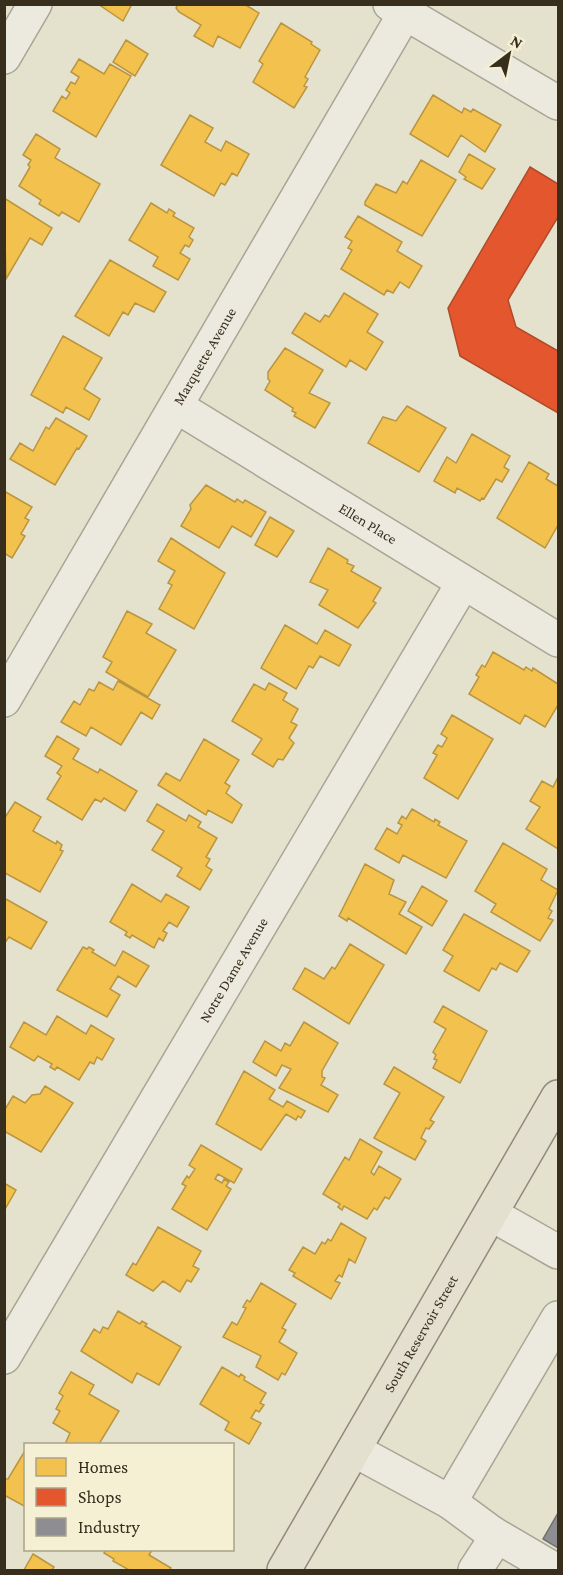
<svg xmlns="http://www.w3.org/2000/svg" width="563" height="1575" viewBox="0 0 563 1575" font-family="'Crimson Pro',serif">
<rect width="100%" height="100%" fill="#e4e1cd"/>
<path fill="#f2c14e" stroke="#ba9540" stroke-width="1.5" d="M 98,4 L 132,4 L 123,21 Z
M 178,4 L 244,4 L 259,13 L 240,48 L 218,36 L 213,47 L 194,36 L 201,25 L 179,12 L 176,8 Z
M 281,23 L 312,42 L 311,44 L 320,50 L 305,77 L 308,79 L 304,86 L 307,87 L 294,108 L 253,82 L 263,64 L 259,61 Z
M 126,40 L 148,54 L 135,76 L 113,62 Z
M 79,59 L 104,74 L 110,64 L 131,76 L 96,137 L 53,111 L 62,96 L 66,99 L 70,93 L 66,90 L 71,82 L 75,84 L 79,77 L 71,72 Z
M 433,95 L 462,113 L 464,108 L 471,112 L 473,109 L 501,125 L 485,152 L 461,135 L 448,157 L 410,134 Z
M 190,115 L 213,128 L 205,142 L 221,151 L 226,141 L 249,154 L 237,176 L 232,173 L 225,185 L 221,183 L 214,196 L 161,165 Z
M 36,134 L 60,149 L 55,158 L 100,184 L 79,222 L 62,212 L 59,216 L 39,204 L 41,200 L 19,186 L 30,167 L 28,165 L 31,160 L 23,155 Z
M 469,154 L 495,169 L 482,189 L 464,179 L 466,177 L 459,172 Z
M 421,160 L 456,180 L 422,236 L 365,205 L 365,202 L 376,184 L 396,193 L 403,181 L 407,184 Z
M 4,198 L 52,228 L 42,245 L 30,238 L 6,279 Z
M 151,203 L 167,213 L 169,209 L 175,213 L 173,216 L 194,228 L 189,237 L 193,240 L 189,247 L 185,245 L 180,253 L 190,259 L 178,280 L 153,266 L 158,257 L 129,240 Z
M 358,216 L 402,242 L 397,251 L 422,266 L 409,288 L 400,282 L 393,293 L 387,290 L 384,295 L 341,269 L 352,250 L 348,248 L 352,241 L 345,237 Z
M 110,260 L 166,292 L 154,312 L 135,303 L 128,315 L 123,312 L 109,336 L 75,316 Z
M 344,293 L 378,314 L 367,332 L 383,342 L 366,370 L 350,360 L 346,367 L 292,333 L 305,313 L 320,322 L 325,315 L 329,317 Z
M 63,336 L 102,358 L 84,389 L 100,399 L 89,420 L 66,407 L 63,413 L 31,395 Z
M 285,348 L 323,370 L 309,393 L 330,403 L 315,428 L 294,416 L 296,413 L 292,411 L 293,408 L 265,390 L 270,381 L 268,379 L 268,372 Z
M 407,406 L 446,428 L 419,472 L 368,443 L 383,417 L 396,421 Z
M 56,418 L 87,436 L 79,449 L 77,448 L 55,485 L 10,459 L 20,443 L 33,451 L 46,427 L 49,429 Z
M 472,434 L 510,456 L 504,467 L 509,470 L 502,482 L 496,479 L 484,499 L 482,498 L 480,501 L 457,488 L 455,493 L 434,481 L 447,457 L 456,463 Z
M 529,462 L 549,474 L 546,479 L 558,486 L 558,525 L 545,548 L 497,518 Z
M 206,485 L 235,502 L 237,499 L 243,503 L 245,500 L 266,512 L 251,537 L 232,526 L 219,548 L 181,526 L 191,509 L 190,505 Z
M 4,491 L 32,507 L 25,518 L 29,520 L 21,534 L 25,536 L 12,558 L 4,553 Z
M 270,517 L 294,531 L 277,557 L 255,545 Z
M 171,538 L 225,573 L 194,629 L 159,609 L 172,585 L 168,583 L 175,571 L 158,561 Z
M 328,548 L 348,560 L 347,563 L 354,566 L 351,571 L 381,588 L 373,601 L 376,603 L 358,628 L 319,605 L 328,590 L 310,582 Z
M 127,611 L 152,624 L 146,633 L 176,650 L 148,697 L 106,672 L 112,662 L 103,657 Z
M 285,625 L 317,644 L 325,630 L 351,645 L 339,666 L 320,656 L 313,668 L 309,666 L 296,689 L 261,668 Z
M 493,652 L 524,670 L 526,667 L 532,671 L 533,668 L 558,684 L 558,705 L 545,727 L 525,715 L 520,724 L 469,694 L 479,677 L 476,675 L 482,665 L 485,667 Z
M 118,681 L 160,705 L 152,719 L 141,712 L 121,745 L 91,727 L 86,736 L 61,722 L 74,701 L 80,705 L 89,689 L 94,691 L 99,682 L 113,690 Z
M 269,683 L 287,693 L 283,700 L 298,709 L 291,722 L 297,725 L 289,738 L 294,743 L 283,760 L 278,759 L 273,767 L 252,754 L 262,739 L 232,721 L 254,684 L 265,690 Z
M 452,715 L 493,739 L 458,799 L 424,778 L 437,755 L 433,753 L 438,745 L 442,747 L 447,738 L 441,734 Z
M 57,736 L 79,749 L 73,759 L 98,773 L 100,769 L 137,791 L 125,811 L 104,798 L 101,802 L 95,799 L 82,820 L 47,799 L 61,776 L 57,773 L 62,766 L 45,756 Z
M 204,739 L 239,760 L 225,783 L 230,786 L 226,793 L 242,805 L 232,823 L 208,810 L 206,815 L 158,785 L 166,773 L 180,781 Z
M 558,777 L 558,849 L 526,829 L 540,807 L 530,801 L 542,781 L 553,787 Z
M 15,802 L 41,817 L 33,831 L 56,844 L 57,841 L 62,845 L 60,850 L 63,851 L 40,892 L 5,873 L 4,819 Z
M 157,804 L 186,821 L 189,815 L 201,822 L 198,827 L 217,838 L 206,857 L 210,859 L 206,866 L 212,870 L 200,890 L 177,876 L 182,868 L 152,850 L 164,831 L 147,821 Z
M 412,809 L 434,822 L 435,819 L 440,822 L 438,825 L 467,841 L 446,878 L 403,855 L 399,863 L 375,849 L 387,828 L 397,834 L 402,825 L 398,823 L 402,816 L 406,819 Z
M 503,843 L 547,869 L 541,880 L 558,890 L 549,909 L 552,911 L 548,918 L 553,920 L 540,941 L 491,912 L 496,904 L 475,891 Z
M 365,864 L 394,880 L 389,894 L 406,902 L 399,914 L 422,927 L 406,954 L 348,918 L 347,921 L 339,916 Z
M 132,884 L 161,902 L 166,894 L 189,907 L 177,927 L 169,922 L 163,931 L 167,933 L 163,941 L 159,938 L 154,948 L 132,935 L 130,938 L 125,935 L 127,932 L 110,922 Z
M 422,886 L 447,901 L 432,926 L 408,911 Z
M 4,898 L 47,922 L 31,949 L 9,937 L 4,944 Z
M 464,914 L 530,951 L 517,972 L 500,963 L 496,970 L 492,968 L 479,991 L 444,971 L 453,956 L 443,950 Z
M 350,944 L 384,965 L 349,1024 L 293,989 L 305,968 L 324,979 L 332,967 L 335,969 Z
M 83,947 L 87,949 L 89,947 L 94,950 L 92,952 L 115,966 L 123,951 L 149,966 L 136,987 L 118,976 L 110,989 L 120,995 L 107,1017 L 57,990 Z
M 443,1006 L 487,1031 L 460,1083 L 433,1068 L 437,1060 L 434,1059 L 436,1055 L 433,1052 L 446,1029 L 434,1022 Z
M 57,1016 L 86,1034 L 91,1025 L 114,1039 L 102,1060 L 97,1057 L 94,1064 L 90,1062 L 79,1080 L 57,1067 L 55,1070 L 50,1067 L 52,1064 L 38,1056 L 34,1061 L 10,1047 L 24,1022 L 46,1035 Z
M 304,1022 L 338,1043 L 322,1071 L 322,1077 L 325,1078 L 321,1085 L 338,1095 L 328,1112 L 279,1088 L 291,1069 L 282,1065 L 276,1076 L 253,1062 L 265,1041 L 281,1051 L 285,1043 L 290,1046 Z
M 394,1067 L 444,1097 L 430,1120 L 434,1122 L 429,1129 L 426,1128 L 421,1138 L 426,1141 L 415,1160 L 374,1138 L 400,1093 L 384,1084 Z
M 244,1071 L 275,1090 L 269,1099 L 283,1107 L 287,1101 L 305,1111 L 301,1118 L 298,1116 L 296,1120 L 286,1114 L 261,1150 L 216,1124 Z
M 45,1086 L 73,1103 L 41,1152 L 4,1131 L 4,1111 L 13,1096 L 25,1103 L 32,1095 L 40,1094 Z
M 360,1139 L 382,1152 L 371,1172 L 374,1175 L 379,1166 L 401,1179 L 389,1199 L 385,1197 L 377,1210 L 374,1208 L 367,1219 L 344,1206 L 342,1210 L 338,1207 L 340,1204 L 323,1194 L 345,1157 L 349,1160 Z
M 201,1145 L 242,1169 L 234,1183 L 218,1174 L 215,1179 L 222,1183 L 224,1179 L 229,1182 L 226,1186 L 231,1189 L 207,1230 L 172,1209 L 186,1186 L 182,1184 L 187,1176 L 189,1178 L 195,1169 L 189,1165 Z
M 4,1183 L 16,1190 L 4,1211 Z
M 341,1223 L 366,1238 L 355,1263 L 349,1259 L 342,1277 L 339,1275 L 335,1281 L 340,1283 L 331,1299 L 293,1276 L 295,1273 L 289,1270 L 303,1247 L 315,1254 L 322,1242 L 325,1244 L 328,1239 L 331,1241 Z
M 158,1227 L 201,1251 L 193,1266 L 199,1269 L 191,1282 L 187,1280 L 180,1292 L 163,1281 L 153,1291 L 126,1275 L 133,1263 L 136,1265 Z
M 261,1283 L 296,1304 L 282,1328 L 286,1330 L 279,1342 L 297,1353 L 285,1375 L 282,1373 L 278,1380 L 256,1367 L 261,1356 L 223,1337 L 232,1322 L 237,1325 L 246,1308 L 243,1307 L 247,1300 L 250,1302 Z
M 118,1311 L 140,1324 L 142,1321 L 147,1324 L 145,1326 L 181,1347 L 159,1385 L 137,1373 L 132,1383 L 81,1351 L 94,1329 L 100,1333 L 103,1327 L 108,1329 Z
M 222,1367 L 239,1377 L 241,1374 L 245,1377 L 244,1380 L 266,1393 L 260,1403 L 264,1405 L 259,1412 L 256,1410 L 251,1418 L 261,1423 L 249,1444 L 225,1430 L 229,1422 L 200,1404 Z
M 71,1372 L 94,1385 L 89,1394 L 119,1411 L 99,1444 L 65,1444 L 70,1433 L 53,1423 L 60,1411 L 56,1409 L 63,1396 L 59,1393 Z
M 26,1449 L 26,1507 L 4,1495 L 4,1479 L 8,1479 Z
M 106,1550 L 152,1550 L 149,1555 L 171,1568 L 169,1570 L 129,1570 L 113,1561 L 114,1559 L 104,1553 Z
M 33,1554 L 54,1567 L 52,1570 L 24,1570 Z"/>
<path fill="#e4572e" stroke="#b04b29" stroke-width="1.5" d="M 530,167 L 558,184 L 558,217 L 508,300 L 516,327 L 558,351 L 558,413 L 460,356 L 448,308 Z"/>
<path fill="#8d8d92" stroke="#74706f" stroke-width="1.5" d="M 558,1513 L 558,1548 L 543,1539 Z"/>
<g fill="none" stroke-linecap="round" stroke-linejoin="round">
<g stroke="#a9a596" stroke-width="36">
<g id="minor">
<path d="M 390,4 L 558,103"/>
<path d="M 4,57 L 35,4"/>
<path id="s1" d="M 176,406 L 558,640"/>
<path id="s2" d="M 4,700 L 405,13"/>
<path d="M 491,1214 L 558,1252"/>
<path id="s3" d="M 4,1357 L 463,583"/>
<path d="M 354,1450 L 450,1502 L 492,1533 L 490,1547 L 475,1570"/>
<path d="M 450,1502 L 558,1318"/>
<path d="M 492,1533 L 555,1570"/>
</g>
</g>
<g stroke="#8f8a7d" stroke-width="36">
<g id="major">
<path id="s4" d="M 284,1570 L 558,1097"/>
</g>
</g>
<use href="#minor" stroke="#eceade" stroke-width="33"/>
<use href="#major" stroke="#e4e0d0" stroke-width="33"/>
</g>
<g text-anchor="middle" dominant-baseline="central" stroke-width="6" stroke-linejoin="round" paint-order="stroke">
<g font-size="15" fill="#382e1e" stroke="#f5f0d3">
<text stroke="none"><textPath href="#s2" startOffset="398">Marquette Avenue</textPath></text>
<text stroke="none"><textPath href="#s1" startOffset="225">Ellen Place</textPath></text>
<text stroke="none"><textPath href="#s3" startOffset="450">Notre Dame Avenue</textPath></text>
<text stroke="none"><textPath href="#s4" startOffset="273">South Reservoir Street</textPath></text>
</g>
</g>
<rect width="563" height="1575" fill="none" stroke="#382e1e" stroke-width="12"/>
<rect x="24" y="1443" width="210" height="108" fill="#f5f0d3" stroke="#a9a28b" stroke-width="1.5"/>
<rect x="36" y="1458" width="30" height="18" fill="#f2c14e" stroke="#a9a28b" stroke-width="1.5"/>
<text x="78" y="1473" font-size="18" fill="#382e1e">Homes</text>
<rect x="36" y="1488" width="30" height="18" fill="#e4572e" stroke="#a9a28b" stroke-width="1.5"/>
<text x="78" y="1503" font-size="18" fill="#382e1e">Shops</text>
<rect x="36" y="1518" width="30" height="18" fill="#8d8d92" stroke="#a9a28b" stroke-width="1.5"/>
<text x="78" y="1533" font-size="18" fill="#382e1e">Industry</text>
<g transform="translate(509 54) rotate(32)" stroke="#f5f0d3" stroke-width="4.5" paint-order="stroke">
<path d="M0-4.5L10 22L0 15L-10 22Z" fill="#382e1e"/>
<text y="-9" font-size="16" font-weight="bold" text-anchor="middle" fill="#382e1e">N</text>
</g>
</svg>
